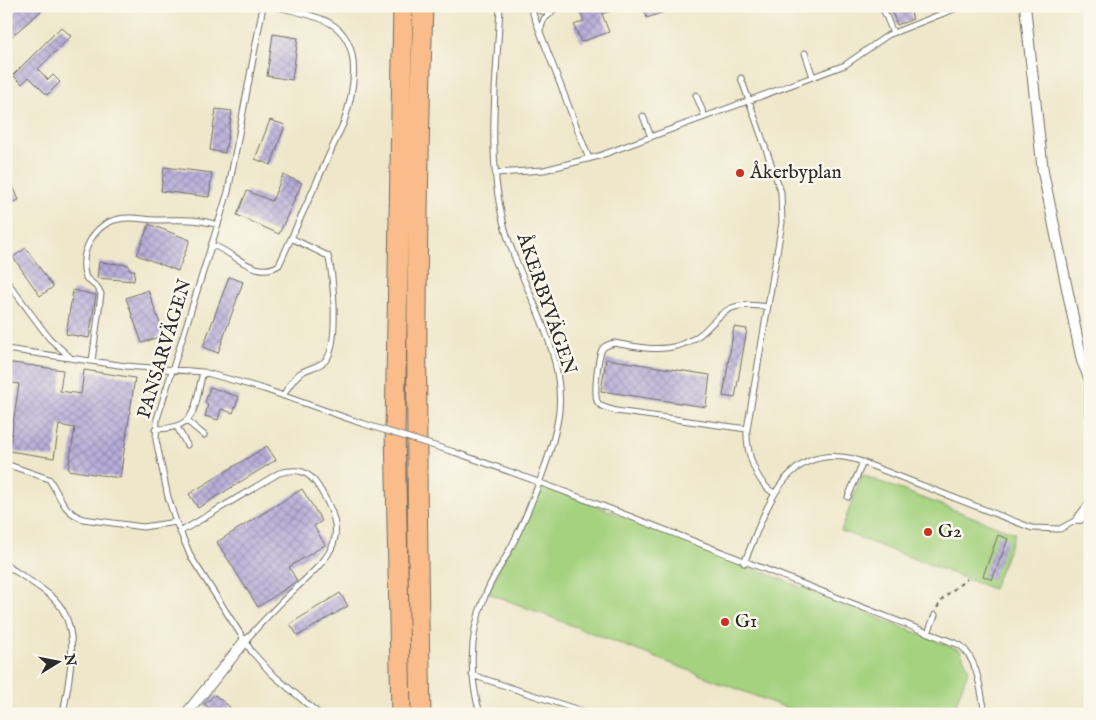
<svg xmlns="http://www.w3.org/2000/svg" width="1096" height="720" viewBox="0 0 1096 720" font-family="'IM FELL English',serif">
<defs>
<pattern id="building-cross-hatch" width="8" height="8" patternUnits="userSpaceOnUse" patternTransform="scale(1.25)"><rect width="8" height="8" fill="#b7acd9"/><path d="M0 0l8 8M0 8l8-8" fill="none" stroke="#958cb0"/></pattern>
</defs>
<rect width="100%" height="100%" fill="#fbf7ec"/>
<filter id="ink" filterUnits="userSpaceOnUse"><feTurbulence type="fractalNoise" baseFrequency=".02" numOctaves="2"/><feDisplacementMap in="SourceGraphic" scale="10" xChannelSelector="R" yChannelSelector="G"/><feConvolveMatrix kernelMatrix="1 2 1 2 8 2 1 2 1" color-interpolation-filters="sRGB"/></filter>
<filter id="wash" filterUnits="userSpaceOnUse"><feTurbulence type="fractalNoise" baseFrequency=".0096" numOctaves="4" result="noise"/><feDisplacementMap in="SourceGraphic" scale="20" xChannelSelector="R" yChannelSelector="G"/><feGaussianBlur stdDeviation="1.12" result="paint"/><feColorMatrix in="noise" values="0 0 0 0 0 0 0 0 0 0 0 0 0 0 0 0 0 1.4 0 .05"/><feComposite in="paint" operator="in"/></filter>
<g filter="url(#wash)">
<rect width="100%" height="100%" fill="#eee7ca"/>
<path fill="#a5d27f" stroke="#687e55" d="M 862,475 L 1015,533 L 993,589 L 841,531 Z
M 539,483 L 960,650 L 969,669 L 952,714 L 802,714 L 488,593 Z"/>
<g id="blocks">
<path fill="url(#building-cross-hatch)" d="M 12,6 L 47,6 L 6,41 L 6,11 Z
M 578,6 L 620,6 L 620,7 L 602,14 L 609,32 L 581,42 L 574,25 L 584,21 Z
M 643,6 L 677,6 L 677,7 L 647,18 Z
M 890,6 L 909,6 L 913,19 L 897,25 Z
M 61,27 L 71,36 L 38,69 L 48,80 L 53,75 L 60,82 L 47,95 L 29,77 L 22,84 L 13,75 Z
M 273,34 L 298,38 L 292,80 L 267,76 Z
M 216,109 L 232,111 L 225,153 L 210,150 Z
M 270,120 L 285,125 L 271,165 L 255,159 Z
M 164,167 L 212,173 L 209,197 L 161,191 Z
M 6,170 L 19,200 L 6,205 Z
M 283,175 L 302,183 L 279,234 L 237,215 L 247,191 L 272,201 Z
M 149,224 L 190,240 L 178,271 L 137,255 Z
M 26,248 L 53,287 L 40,296 L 13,257 Z
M 99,262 L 129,265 L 129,270 L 135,270 L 134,281 L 97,278 Z
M 229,277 L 243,282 L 218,353 L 203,347 Z
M 73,290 L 96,295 L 89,338 L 66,334 Z
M 148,290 L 164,335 L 142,343 L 126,298 Z
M 734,327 L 747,329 L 735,398 L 723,396 Z
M 606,359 L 710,375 L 706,407 L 601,391 Z
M 6,362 L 63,370 L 60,391 L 81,394 L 84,370 L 135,378 L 120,478 L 68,470 L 75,428 L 59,425 L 54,458 L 9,451 L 19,384 L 6,382 Z
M 210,387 L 239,397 L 233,413 L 221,409 L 218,420 L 205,416 L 208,404 L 205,403 Z
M 267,446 L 276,460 L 198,508 L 189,494 Z
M 302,489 L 322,521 L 314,526 L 325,545 L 289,567 L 297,581 L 258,607 L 217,542 Z
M 998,535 L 1008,539 L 992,580 L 983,576 Z
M 340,593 L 348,606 L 298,636 L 290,624 Z
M 215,695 L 230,707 L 225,714 L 216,714 L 204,704 Z"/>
</g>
</g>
<g filter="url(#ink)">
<use href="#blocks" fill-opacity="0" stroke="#6f6d63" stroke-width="1"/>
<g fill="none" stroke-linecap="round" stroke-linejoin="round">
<g stroke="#6f6d63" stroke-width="7">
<path id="lane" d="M 263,6 L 228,192 L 157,419 L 156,440 L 168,497 L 176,522 L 191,557 L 252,652 L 271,673 L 319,714
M 530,6 L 589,159
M 532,6 C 541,14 551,13 560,6
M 882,6 L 893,33
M 540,30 L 544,19 L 551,13
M 805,53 L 813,77
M 741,78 L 781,192 L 782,223 L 747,429 C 746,451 755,482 774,493
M 696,95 L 705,117
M 643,116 L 651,137
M 496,173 L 544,170 L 599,156 L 845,65 L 888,35 L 962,6
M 212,245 C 234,252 255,280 279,265 L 344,122 C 354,91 364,43 330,23 C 314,14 292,11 274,6
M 6,280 L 49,338 L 71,358
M 6,349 L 126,366 L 203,372 L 264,389 L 358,422
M 92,361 L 101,294 L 98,288 L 86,278 C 78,254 93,224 119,219 C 132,216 145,220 158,220 C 179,220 198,218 218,225
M 283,396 C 287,389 292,380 299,374 C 307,368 320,367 326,360 C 339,345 334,274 328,256 L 293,239
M 187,421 L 204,435
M 177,427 L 187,445
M 155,429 C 198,429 194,407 203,372
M 747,429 L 616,411 C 610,409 602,408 598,403 C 593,396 598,354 603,348 C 606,345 610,344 614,343 C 635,347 660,352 680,345 C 722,331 711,297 767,307
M 454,452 C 625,511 791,581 960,645 C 978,659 981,693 985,714
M 6,464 L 49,479 C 60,495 62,511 83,519 L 143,527 L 176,522
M 848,497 L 863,462
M 180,532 L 279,473 C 297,468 308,470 318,486 C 351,537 334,553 295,589 C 278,605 261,623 245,641
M 744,563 C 766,512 782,442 854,459 L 1032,528 L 1060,529 L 1080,518
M 6,565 C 21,575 37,585 51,596 C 84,624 69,677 63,714
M 928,633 L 935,615
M 472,675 L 591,714
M 480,714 C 469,675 469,634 485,596 C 491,579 502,565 510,549 C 528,515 555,448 559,411 C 565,344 518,284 503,221 C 486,152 497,76 500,6"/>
</g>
<g stroke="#6f6d63" stroke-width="12">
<path id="street" d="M 1025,6 L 1043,172 L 1082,361 L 1090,380
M 1090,386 L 1090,412
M 1080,518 L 1090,505
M 186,714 L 245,641"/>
</g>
<g stroke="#6f6d63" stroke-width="21">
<path id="highway" d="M 401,714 L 395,430 L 403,6
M 421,714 C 415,478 415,242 423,6"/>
</g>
<path stroke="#6f6d63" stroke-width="2" stroke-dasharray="4 4" stroke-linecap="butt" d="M 937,608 L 944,597 L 967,579"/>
<use href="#lane" stroke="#fff" stroke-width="5"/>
<use href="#street" stroke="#fff" stroke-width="10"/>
<use href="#highway" stroke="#f9bc8a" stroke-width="19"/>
<g stroke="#6f6d63" stroke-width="7" stroke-linecap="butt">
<path id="lane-bridge" d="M 358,422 L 454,452"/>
</g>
<use href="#lane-bridge" stroke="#fff" stroke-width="5"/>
</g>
</g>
<g fill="#c8321e" stroke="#fbf7ec" stroke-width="2">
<circle cx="740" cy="173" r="5"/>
<circle cx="928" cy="532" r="5"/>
<circle cx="725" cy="622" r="5"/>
</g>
<g text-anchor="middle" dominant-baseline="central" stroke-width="5" stroke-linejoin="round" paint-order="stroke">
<g font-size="19" fill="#2b2b2b" stroke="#fbf7ec" text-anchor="start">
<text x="750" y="173">Åkerbyplan</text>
<text x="938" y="532">G2</text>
<text x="735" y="622">G1</text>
</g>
<g font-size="19" fill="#2b2b2b" stroke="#fbf7ec">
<text transform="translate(546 304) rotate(71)">ÅKERBYVÄGEN</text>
<text transform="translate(165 349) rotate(-73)">PANSARVÄGEN</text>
</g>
</g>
<rect width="1096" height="720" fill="none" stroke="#fbf7ec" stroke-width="25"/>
<g transform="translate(58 662) rotate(80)" stroke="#fbf7ec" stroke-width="4" paint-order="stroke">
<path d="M0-4L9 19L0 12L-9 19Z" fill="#2b2b2b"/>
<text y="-8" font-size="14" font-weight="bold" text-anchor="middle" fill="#2b2b2b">N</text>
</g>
</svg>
